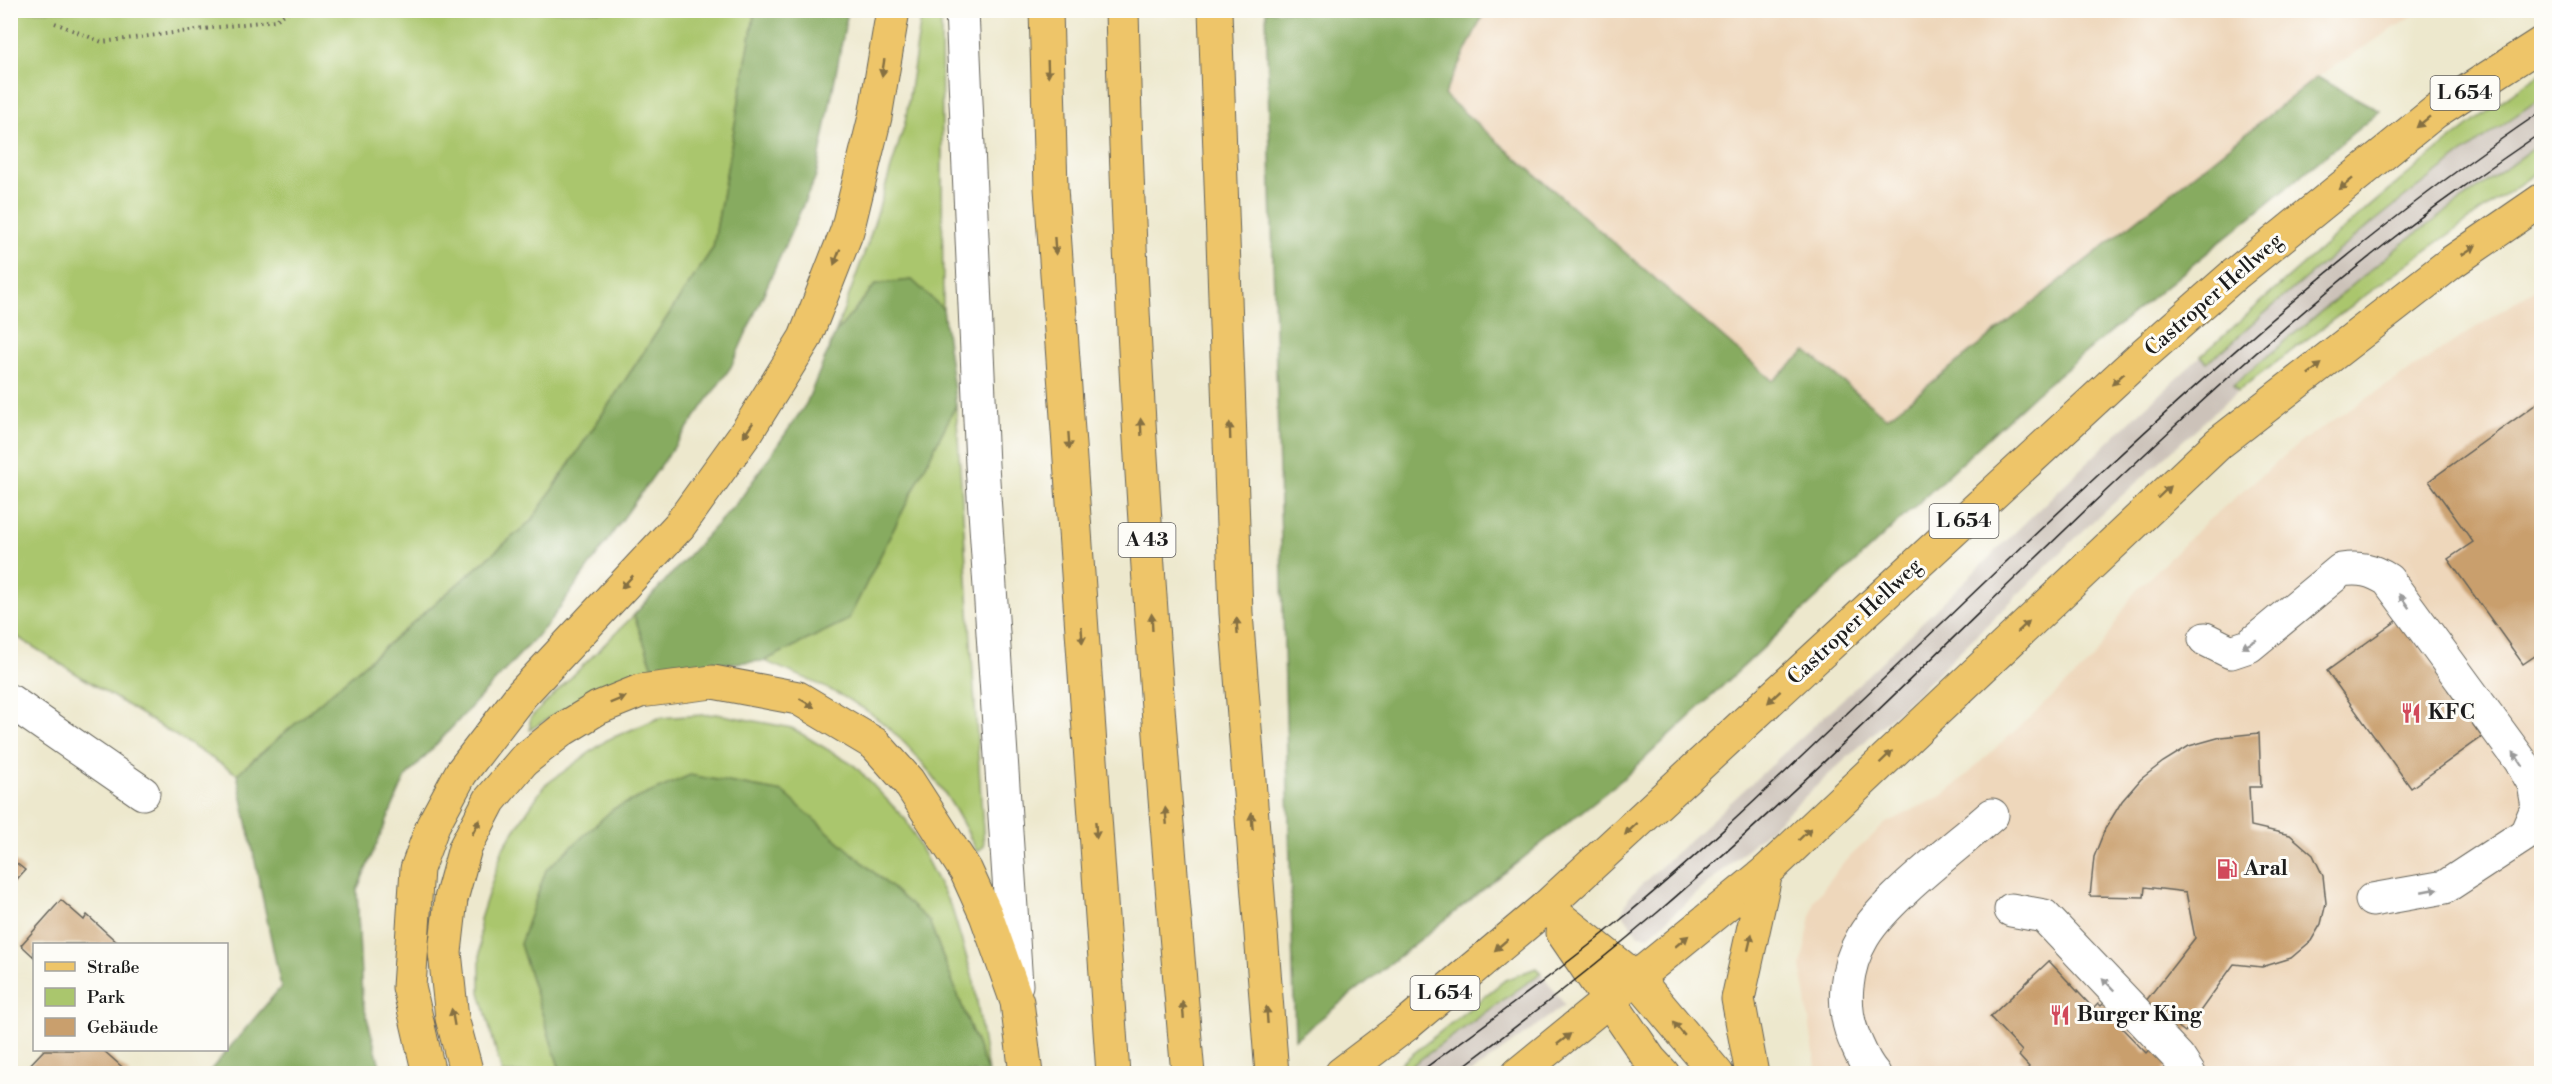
<svg xmlns="http://www.w3.org/2000/svg" width="2552" height="1084" viewBox="0 0 2552 1084" font-family="'Libre Bodoni',serif">
<rect width="100%" height="100%" fill="#fdfcf7"/>
<filter id="ink" filterUnits="userSpaceOnUse"><feTurbulence type="fractalNoise" baseFrequency=".0167" numOctaves="2"/><feDisplacementMap in="SourceGraphic" scale="12" xChannelSelector="R" yChannelSelector="G"/><feConvolveMatrix kernelMatrix="1 2 1 2 8 2 1 2 1" color-interpolation-filters="sRGB"/></filter>
<filter id="wash" filterUnits="userSpaceOnUse"><feTurbulence type="fractalNoise" baseFrequency=".008" numOctaves="4" result="noise"/><feDisplacementMap in="SourceGraphic" scale="24" xChannelSelector="R" yChannelSelector="G"/><feGaussianBlur stdDeviation="1.35" result="paint"/><feColorMatrix in="noise" values="0 0 0 0 0 0 0 0 0 0 0 0 0 0 0 0 0 1.4 0 .05"/><feComposite in="paint" operator="in"/></filter>
<g filter="url(#wash)">
<rect width="100%" height="100%" fill="#ede8cd"/>
<path fill="#eed7bb" d="M 1485,11 L 2421,11 L 2317,77 L 1887,419 L 1806,351 L 1773,381 L 1443,95 Z
M 2541,285 L 2541,1073 L 1820,1073 L 1816,1067 L 1801,966 L 1814,901 L 1841,865 L 1886,823 L 1945,794 L 2093,660 L 2133,594 L 2204,524 L 2302,441 Z"/>
<path fill="#ccc2b9" d="M 2541,98 L 2541,142 L 2403,243 L 2234,384 L 2238,391 L 2086,528 L 1912,698 L 1774,825 L 1649,936 L 1638,935 L 1622,913 L 1630,895 L 1846,696 L 2129,422 L 2201,356 L 2208,362 L 2355,234 L 2437,170 Z
M 1541,973 L 1565,1005 L 1471,1073 L 1401,1074 Z"/>
<path fill="#aac66d" stroke="#637144" stroke-width="1.5" d="M 10,11 L 755,11 L 713,248 L 532,520 L 237,774 L 11,633 Z
M 922,11 L 941,11 L 943,309 L 912,280 L 876,284 L 835,334 L 868,243 L 905,123 Z
M 2541,73 L 2541,98 C 2428,175 2323,260 2221,352 L 2207,362 L 2201,356 C 2312,257 2419,157 2541,73 Z
M 2541,142 L 2541,169 L 2414,259 L 2238,391 L 2233,385 L 2403,243 Z
M 956,405 L 984,846 L 977,852 C 953,798 914,743 864,709 C 833,689 798,675 764,661 L 848,620 Z
M 634,615 L 653,668 L 596,689 L 530,730 L 530,718 Z
M 717,714 L 792,728 L 855,766 L 906,820 L 952,909 L 974,982 L 988,1073 L 929,921 L 520,944 L 561,1073 L 502,1073 L 480,992 L 480,919 L 503,848 L 544,786 L 607,740 L 659,718 Z
M 1536,968 L 1541,973 L 1401,1073 L 1389,1073 L 1505,980 Z"/>
<path fill="#87ab60" stroke="#52643e" stroke-width="1.5" d="M 755,11 L 848,11 L 816,176 L 731,367 L 548,624 L 405,778 L 357,890 L 362,999 L 382,1073 L 208,1073 L 281,987 L 237,774 L 532,520 L 713,248 Z
M 1266,11 L 1485,11 L 1444,95 L 1773,381 L 1806,351 L 1887,418 L 2317,77 L 2380,111 L 2035,394 L 1624,778 L 1295,1039 Z
M 912,280 L 943,309 L 956,405 L 848,620 L 764,661 L 653,668 L 634,615 L 741,498 L 806,404 L 835,334 L 876,284 Z
M 690,775 L 783,792 L 929,921 L 988,1073 L 561,1073 L 520,944 L 546,870 L 613,809 Z"/>
<g id="blocks">
<path fill="#c99f6d" d="M 2542,400 L 2542,651 L 2523,664 L 2448,559 L 2473,542 L 2429,481 Z
M 2398,620 L 2437,674 L 2448,666 L 2448,690 L 2482,737 L 2411,788 L 2327,671 Z
M 2259,733 L 2261,787 L 2249,787 L 2251,826 L 2290,835 L 2313,855 L 2323,876 L 2326,903 L 2321,924 L 2311,941 L 2291,958 L 2262,967 L 2234,964 L 2185,1032 L 2145,1002 L 2195,938 L 2186,892 L 2145,887 L 2144,897 L 2090,896 L 2094,857 L 2105,829 L 2122,801 L 2141,779 L 2163,762 L 2189,746 L 2221,737 Z
M 10,858 L 25,870 L 10,887 Z
M 61,900 L 84,920 L 87,915 L 119,944 L 34,944 L 34,957 L 21,945 Z
M 2049,961 L 2093,1008 L 2098,1003 L 2101,1006 L 2113,994 L 2130,1012 L 2118,1024 L 2146,1053 L 2158,1041 L 2175,1060 L 2163,1070 L 2166,1074 L 2023,1074 L 2029,1067 L 2019,1056 L 2022,1051 L 1990,1017 Z
M 44,1050 L 103,1050 L 130,1074 L 27,1074 L 24,1071 Z"/>
</g>
</g>
<g filter="url(#ink)">
<use href="#blocks" fill-opacity="0" stroke="#65635a" stroke-width="1.5"/>
<g fill="none" stroke-linecap="round" stroke-linejoin="round">
<g stroke="#65635a" stroke-width="35">
<path id="minor" d="M 962,10 L 982,465 L 1016,985
M 2205,639 L 2231,652 L 2249,646 L 2341,570 C 2360,567 2372,570 2388,580 L 2520,760 L 2534,784 L 2538,806 L 2526,834 L 2445,887 L 2372,900
M 10,701 L 143,793
M 2011,910 L 2044,916 L 2178,1057 L 2189,1074
M 1874,1074 C 1864,1063 1860,1051 1854,1038 C 1841,1007 1845,967 1863,937 C 1885,899 1957,846 1992,815"/>
</g>
<g stroke="#65635a" stroke-width="35">
<path id="major" d="M 1341,1074 L 1407,1024 L 1546,907 L 2144,354 L 2234,275 L 2435,112 L 2542,43
M 1518,1074 L 1766,872 L 2219,443 L 2452,262 L 2542,200"/>
</g>
<g stroke="#65635a" stroke-width="35">
<path id="highway" d="M 1046,10 L 1051,188 L 1113,1074
M 1122,10 C 1130,365 1157,720 1188,1074
M 1215,10 L 1236,613 L 1272,1074
M 1546,907 L 1637,979 L 1717,1074
M 1563,933 L 1650,1060 L 1663,1074
M 429,1074 L 409,987 L 417,869 L 433,825 L 461,773 L 522,694 L 679,526 L 748,430 L 805,338 L 847,231 L 875,117 L 893,10
M 467,1074 L 452,1018 L 445,952 L 451,899 L 465,848 L 490,800 L 523,761 L 562,730 L 598,708 L 640,691 L 713,682 L 798,698 L 875,744 L 908,781 L 966,871 L 986,915 L 1017,1002 L 1026,1074
M 1752,1074 L 1738,999 L 1766,872"/>
</g>
<path stroke="#65635a" stroke-width="4" stroke-dasharray="1.5 4.5" stroke-linecap="butt" d="M 55,23 L 102,42 L 276,20 L 290,10"/>
<use href="#minor" stroke="#fff" stroke-width="33"/>
<use href="#major" stroke="#eec569" stroke-width="33"/>
<use href="#highway" stroke="#eec569" stroke-width="33"/>
<path stroke="#1c1c1c" stroke-width="1.5" d="M 1417,1074 C 1485,1024 1554,975 1619,921 C 1703,852 1782,775 1861,700 C 2079,494 2291,280 2542,111
M 1453,1074 C 1523,1022 1592,968 1658,912 C 1907,698 2126,451 2383,246 C 2434,206 2488,169 2542,132"/>
</g>
<defs><path id="oneway-solid" d="M-6-.8H1V-3.2L6.5 0L1 3.2V.8H-6Z" transform="scale(1.5)"/></defs>
<g fill="#857042">
<use href="#oneway-solid" transform="translate(883 68) rotate(99)"/>
<use href="#oneway-solid" transform="translate(1048 69) rotate(88)"/>
<use href="#oneway-solid" transform="translate(2423 122) rotate(141)"/>
<use href="#oneway-solid" transform="translate(2346 184) rotate(141)"/>
<use href="#oneway-solid" transform="translate(1055 246) rotate(86)"/>
<use href="#oneway-solid" transform="translate(2469 250) rotate(-34)"/>
<use href="#oneway-solid" transform="translate(837 257) rotate(111)"/>
<use href="#oneway-solid" transform="translate(2315 369) rotate(-38)"/>
<use href="#oneway-solid" transform="translate(2118 379) rotate(137)"/>
<use href="#oneway-solid" transform="translate(1141 427) rotate(-93)"/>
<use href="#oneway-solid" transform="translate(748 430) rotate(124)"/>
<use href="#oneway-solid" transform="translate(1230 431) rotate(-92)"/>
<use href="#oneway-solid" transform="translate(1069 441) rotate(86)"/>
<use href="#oneway-solid" transform="translate(2164 492) rotate(-44)"/>
<use href="#oneway-solid" transform="translate(627 582) rotate(133)"/>
<use href="#oneway-solid" transform="translate(1152 622) rotate(-93)"/>
<use href="#oneway-solid" transform="translate(1237 626) rotate(-94)"/>
<use href="#oneway-solid" transform="translate(2023 627) rotate(-43)"/>
<use href="#oneway-solid" transform="translate(1082 635) rotate(86)"/>
<use href="#oneway-solid" transform="translate(1774 697) rotate(137)"/>
<use href="#oneway-solid" transform="translate(618 700) rotate(-22)"/>
<use href="#oneway-solid" transform="translate(807 703) rotate(31)"/>
<use href="#oneway-solid" transform="translate(1886 757) rotate(-44)"/>
<use href="#oneway-solid" transform="translate(1166 816) rotate(-95)"/>
<use href="#oneway-solid" transform="translate(1252 821) rotate(-94)"/>
<use href="#oneway-solid" transform="translate(476 827) rotate(-63)"/>
<use href="#oneway-solid" transform="translate(1631 829) rotate(137)"/>
<use href="#oneway-solid" transform="translate(1096 830) rotate(86)"/>
<use href="#oneway-solid" transform="translate(1805 834) rotate(-44)"/>
<use href="#oneway-solid" transform="translate(1682 941) rotate(-40)"/>
<use href="#oneway-solid" transform="translate(1750 942) rotate(-77)"/>
<use href="#oneway-solid" transform="translate(1501 945) rotate(139)"/>
<use href="#oneway-solid" transform="translate(1183 1010) rotate(-95)"/>
<use href="#oneway-solid" transform="translate(1267 1015) rotate(-94)"/>
<use href="#oneway-solid" transform="translate(453 1017) rotate(-100)"/>
<use href="#oneway-solid" transform="translate(1679 1029) rotate(-130)"/>
<use href="#oneway-solid" transform="translate(1564 1039) rotate(-38)"/>
</g>
<g fill="#999">
<use href="#oneway-solid" transform="translate(2404 601) rotate(-126)"/>
<use href="#oneway-solid" transform="translate(2249 644) rotate(151)"/>
<use href="#oneway-solid" transform="translate(2518 759) rotate(-124)"/>
<use href="#oneway-solid" transform="translate(2430 890) rotate(-11)"/>
<use href="#oneway-solid" transform="translate(2108 984) rotate(-134)"/>
</g>
</g>
<defs>
<g id="restaurant-bare" transform="scale(1.62)"><path d="M-5-6h1v4h1v-4h1v4h1v-4h1v5L-1.5 .5V6h-2V.5L-5-1ZM5-6V6H3V1.5H1.5Q1.5-4 5-6Z" fill="#d1495b" stroke="#fdfcf7" stroke-width="2.5" paint-order="stroke"/></g>
<g id="fuel-bare" transform="scale(1.62)"><path d="M-5.5-6h7V0h2V4h1.3V-2.5L3-4.5l.8-.8L6-3V5H2.5V1h-1V6h-7ZM-4.2-4.7v3.2H.2V-4.7Z" fill="#d1495b" stroke="#fdfcf7" stroke-width="2.5" paint-order="stroke"/></g>
</defs>
<g fill-rule="evenodd">
<use href="#restaurant-bare" x="2411" y="713"/>
<use href="#fuel-bare" x="2227" y="869"/>
<use href="#restaurant-bare" x="2060" y="1015"/>
</g>
<g text-anchor="middle" dominant-baseline="central" stroke-width="6" stroke-linejoin="round" paint-order="stroke">
<g fill="#fdfcf7" stroke="#605f5e" stroke-width="1.5">
<rect x="2430.5" y="76" width="69" height="34" rx="4.5"/>
<rect x="1929.5" y="504" width="69" height="34" rx="4.5"/>
<rect x="1118.5" y="523" width="57" height="34" rx="4.5"/>
<rect x="1410.5" y="976" width="69" height="34" rx="4.5"/>
</g>
<g font-size="20" font-weight="bold" fill="#1c1c1c">
<text x="2465" y="93">L 654</text>
<text x="1964" y="521">L 654</text>
<text x="1147" y="540">A 43</text>
<text x="1445" y="993">L 654</text>
</g>
<g font-size="21" fill="#1c1c1c" stroke="#fdfcf7">
<text transform="translate(2214 295) rotate(-41)">Castroper Hellweg</text>
<text transform="translate(1855 622) rotate(-43)">Castroper Hellweg</text>
</g>
<g font-size="21" font-weight="bold" fill="#1c1c1c" stroke="#fdfcf7" text-anchor="start">
<text x="2428" y="713">KFC</text>
<text x="2244" y="869">Aral</text>
<text x="2077" y="1015">Burger King</text>
</g>
</g>
<rect width="2552" height="1084" fill="none" stroke="#fdfcf7" stroke-width="36"/>
<rect x="33" y="943" width="195" height="108" fill="#fdfcf7" stroke="#a3a29f" stroke-width="1.5"/>
<rect x="45" y="962" width="30" height="9" fill="#eec569" stroke="#a3a29f" stroke-width="1.5"/>
<text x="87" y="973" font-size="18" fill="#1c1c1c">Straße</text>
<rect x="45" y="988" width="30" height="18" fill="#aac66d" stroke="#a3a29f" stroke-width="1.5"/>
<text x="87" y="1003" font-size="18" fill="#1c1c1c">Park</text>
<rect x="45" y="1018" width="30" height="18" fill="#c99f6d" stroke="#a3a29f" stroke-width="1.5"/>
<text x="87" y="1033" font-size="18" fill="#1c1c1c">Gebäude</text>
</svg>
